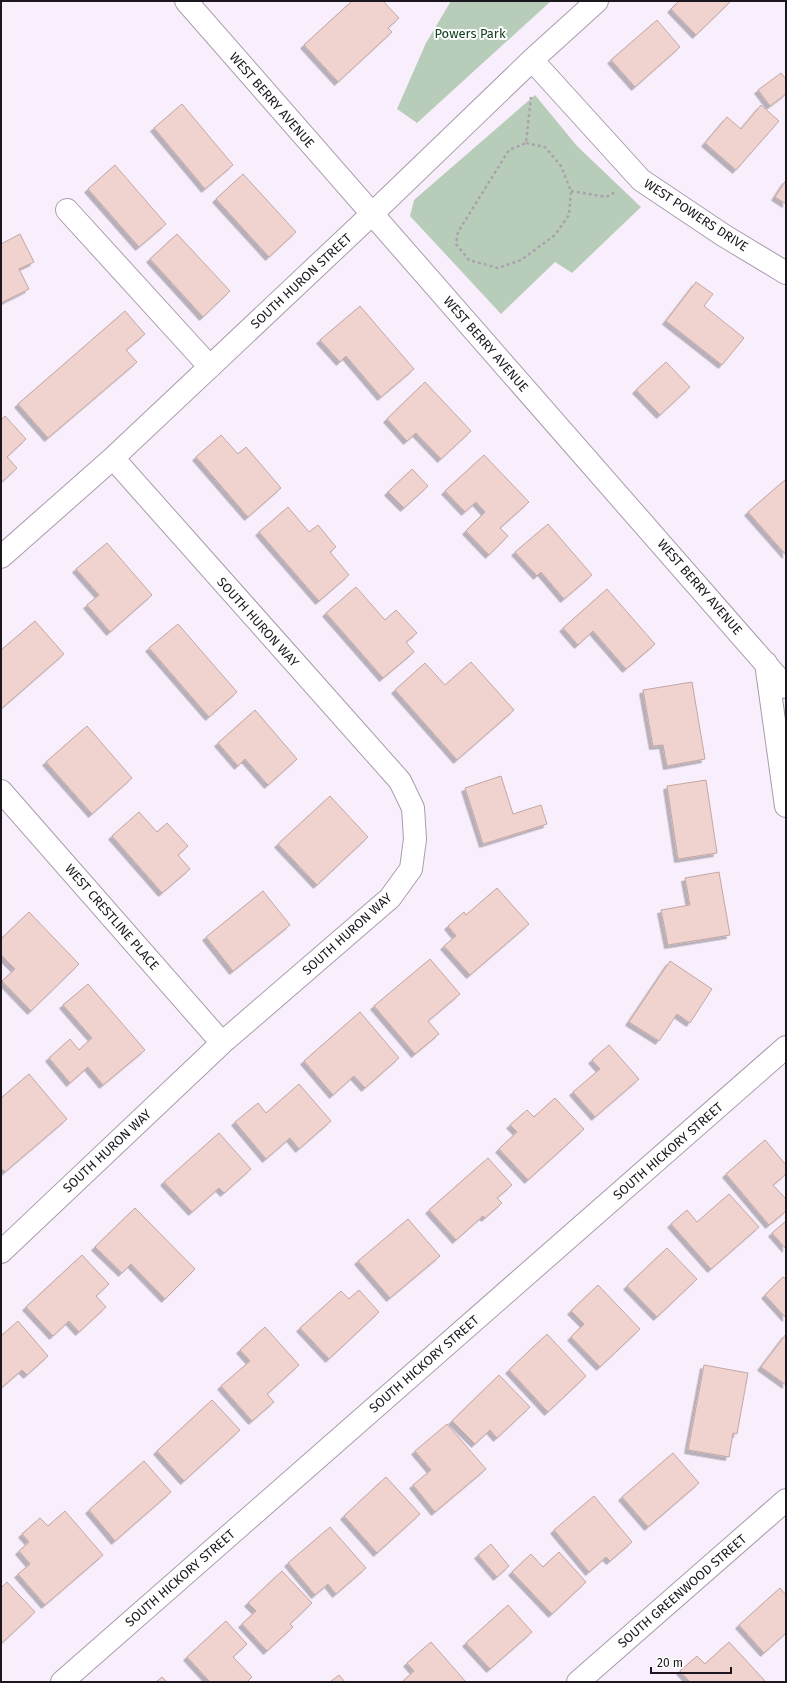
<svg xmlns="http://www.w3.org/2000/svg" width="787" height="1683" viewBox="0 0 787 1683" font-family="'Fira Sans',sans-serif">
<defs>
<filter id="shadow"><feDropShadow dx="-3.5" dy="3.5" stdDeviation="0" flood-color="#0004"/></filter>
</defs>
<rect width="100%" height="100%" fill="#f9effc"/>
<path fill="#b7cdb9" d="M 451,1 L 551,1 L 417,123 L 397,109 L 426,43 Z
M 535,95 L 577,146 L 641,207 L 572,273 L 555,262 L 501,314 L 410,216 L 414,200 Z"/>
<path fill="#f0d2cf" stroke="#c3a7a3" filter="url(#shadow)" d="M 352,1 L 383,1 L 399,18 L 388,28 L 392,32 L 338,82 L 304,45 Z
M 679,1 L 731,1 L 696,35 L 671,9 Z
M 657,20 L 680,47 L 635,87 L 611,60 Z
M 781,73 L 786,79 L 786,94 L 770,106 L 758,90 Z
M 182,104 L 233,165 L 205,189 L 154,128 Z
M 761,105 L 779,121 L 736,170 L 705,143 L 727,117 L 741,129 Z
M 115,165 L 166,224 L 139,247 L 88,189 Z
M 243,174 L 296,232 L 269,257 L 216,199 Z
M 786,180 L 786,204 L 775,197 Z
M 20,234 L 34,262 L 19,269 L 29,289 L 1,303 L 1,244 Z
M 177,234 L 230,291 L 203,317 L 150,259 Z
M 696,282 L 713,294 L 704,306 L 744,338 L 722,365 L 666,321 Z
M 360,306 L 414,369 L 381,397 L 346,356 L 340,362 L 320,340 Z
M 125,311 L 145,334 L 126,350 L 137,362 L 48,438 L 18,404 Z
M 666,362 L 690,387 L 660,415 L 636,390 Z
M 425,382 L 471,431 L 441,459 L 416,433 L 407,441 L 387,419 Z
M 5,416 L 26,439 L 7,457 L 17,468 L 1,483 L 1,420 Z
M 221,435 L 238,454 L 246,447 L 281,488 L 248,517 L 196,457 Z
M 484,455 L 529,502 L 500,528 L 508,536 L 489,555 L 466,531 L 485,512 L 476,502 L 465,512 L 445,491 Z
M 412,469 L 428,486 L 404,508 L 388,492 Z
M 786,479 L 786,555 L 748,512 Z
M 288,507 L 309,532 L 318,525 L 336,547 L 330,552 L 349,575 L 319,601 L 259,532 Z
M 548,524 L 592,575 L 564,599 L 541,572 L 537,576 L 515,552 Z
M 107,543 L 152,595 L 110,632 L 87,605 L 99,595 L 76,569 Z
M 356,587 L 385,620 L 396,610 L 417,633 L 406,642 L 414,652 L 383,678 L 326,613 Z
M 607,589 L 655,644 L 626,669 L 593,631 L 578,645 L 563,628 Z
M 35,621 L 64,654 L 1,709 L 1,650 Z
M 178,624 L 237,692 L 209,717 L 149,648 Z
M 471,662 L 514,710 L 457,760 L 395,690 L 425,663 L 445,685 Z
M 692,682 L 705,759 L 667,766 L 663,745 L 653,746 L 643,690 Z
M 255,710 L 297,759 L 268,785 L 245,759 L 238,766 L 218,743 Z
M 87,726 L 132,778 L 92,814 L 46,762 Z
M 501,776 L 513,814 L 541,805 L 547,824 L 483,844 L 465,788 Z
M 706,780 L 717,853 L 678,859 L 667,786 Z
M 330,796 L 368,837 L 317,885 L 278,844 Z
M 139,812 L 157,832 L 167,823 L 188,846 L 178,855 L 190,869 L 162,893 L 112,836 Z
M 719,872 L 730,935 L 668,945 L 661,910 L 690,905 L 685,878 Z
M 497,888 L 529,924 L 470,975 L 444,946 L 456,936 L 448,926 L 464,912 L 466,915 Z
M 263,891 L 290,925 L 233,971 L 206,937 Z
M 29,912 L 79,964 L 31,1011 L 2,981 L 15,969 L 1,955 L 1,939 Z
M 430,959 L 460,994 L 428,1021 L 439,1034 L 415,1054 L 374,1006 Z
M 670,961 L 712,989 L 690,1023 L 677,1014 L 659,1041 L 629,1022 Z
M 88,984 L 145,1050 L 103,1085 L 88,1067 L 70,1083 L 49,1058 L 70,1039 L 79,1050 L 92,1038 L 63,1005 Z
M 360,1012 L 399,1058 L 365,1088 L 354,1076 L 333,1095 L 304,1061 Z
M 609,1045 L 639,1079 L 595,1117 L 573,1092 L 600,1069 L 592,1060 Z
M 29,1074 L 67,1119 L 5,1172 L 1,1168 L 1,1098 Z
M 299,1084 L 331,1121 L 299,1149 L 290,1138 L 266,1159 L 235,1122 L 258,1103 L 266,1113 Z
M 555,1098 L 584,1129 L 528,1180 L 499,1149 L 517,1132 L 510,1125 L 527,1110 L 534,1117 Z
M 219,1133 L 251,1169 L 224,1193 L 219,1188 L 192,1212 L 164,1182 Z
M 765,1140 L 786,1165 L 786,1174 L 773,1185 L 786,1199 L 786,1211 L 769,1225 L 726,1174 Z
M 488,1158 L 512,1185 L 497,1198 L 502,1203 L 485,1218 L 483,1216 L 456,1240 L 429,1210 Z
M 729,1194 L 759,1227 L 711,1269 L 671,1224 L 687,1210 L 697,1222 Z
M 135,1208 L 195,1269 L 165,1299 L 131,1264 L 122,1273 L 95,1247 Z
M 408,1219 L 440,1256 L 390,1298 L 358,1261 Z
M 786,1221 L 786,1249 L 772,1233 Z
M 667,1248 L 697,1279 L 657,1317 L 627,1286 Z
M 82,1255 L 109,1284 L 96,1296 L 106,1307 L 79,1332 L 69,1321 L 53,1336 L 26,1307 Z
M 783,1277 L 786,1279 L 786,1318 L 765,1295 Z
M 598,1285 L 640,1329 L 600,1367 L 571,1337 L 584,1324 L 571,1311 Z
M 359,1290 L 379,1312 L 329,1359 L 300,1328 L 341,1291 L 349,1299 Z
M 18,1321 L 48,1356 L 27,1375 L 22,1370 L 1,1388 L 1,1336 Z
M 265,1327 L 299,1365 L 267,1394 L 274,1402 L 252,1421 L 221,1386 L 250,1361 L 240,1350 Z
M 547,1334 L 586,1376 L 548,1412 L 509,1370 Z
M 786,1334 L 786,1385 L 761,1367 Z
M 704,1365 L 748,1373 L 737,1434 L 733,1433 L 729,1457 L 688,1450 Z
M 499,1375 L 530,1407 L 497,1438 L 490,1430 L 475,1444 L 452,1421 Z
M 212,1400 L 240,1430 L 184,1481 L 157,1451 Z
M 447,1424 L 486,1469 L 435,1512 L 413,1485 L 431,1470 L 415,1451 Z
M 673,1453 L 699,1483 L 648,1527 L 622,1497 Z
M 144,1461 L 171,1492 L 115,1541 L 89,1510 Z
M 386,1477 L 420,1514 L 377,1553 L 344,1516 Z
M 594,1496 L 632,1542 L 610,1561 L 606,1557 L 589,1572 L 554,1530 Z
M 65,1511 L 103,1555 L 45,1605 L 18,1574 L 30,1564 L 19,1551 L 29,1542 L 22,1534 L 40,1518 L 48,1526 Z
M 330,1527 L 366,1568 L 336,1594 L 328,1584 L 315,1595 L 288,1563 Z
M 491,1544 L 509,1566 L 497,1577 L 478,1555 Z
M 559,1552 L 586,1582 L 552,1614 L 512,1572 L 531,1554 L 543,1567 Z
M 282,1571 L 312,1603 L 290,1624 L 293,1627 L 267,1651 L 242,1624 L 256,1611 L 248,1603 Z
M 7,1582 L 35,1612 L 1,1644 L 1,1588 Z
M 780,1588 L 786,1595 L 786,1633 L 764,1653 L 739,1625 Z
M 508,1605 L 532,1632 L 490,1669 L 466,1643 Z
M 226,1621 L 247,1644 L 233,1657 L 252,1677 L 247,1682 L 210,1682 L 187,1657 Z
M 431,1642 L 466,1682 L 402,1682 L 414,1671 L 407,1663 Z
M 729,1642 L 766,1682 L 690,1682 L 680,1671 L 697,1656 L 705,1664 Z
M 339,1675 L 345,1682 L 330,1682 Z
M 162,1677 L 167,1682 L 156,1682 Z"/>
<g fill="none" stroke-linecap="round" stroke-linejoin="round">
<g stroke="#aa9baf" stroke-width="24">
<path id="minor" d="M 186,1 L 786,687
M 532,60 L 641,180 L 723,235 L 786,273
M 67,210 L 210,367
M 1,557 L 113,458 L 372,214 L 532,60 L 597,1
M 766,663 L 786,806
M 1,791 L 222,1043
M 1,1252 L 222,1043 L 390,898 L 411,869 L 415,839 L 413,808 L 400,781 L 113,458
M 62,1682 L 786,1047
M 578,1682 L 786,1500"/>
</g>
<path stroke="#aba2ad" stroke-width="2.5" stroke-dasharray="3 3" stroke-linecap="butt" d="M 526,143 L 545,147 L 561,166 L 571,191 L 569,215 L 555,235 L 521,260 L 498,268 L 469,260 L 456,244 L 458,232 L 509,150 L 526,143 L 531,97
M 571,191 L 606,197 L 617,191"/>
<use href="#minor" stroke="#fff" stroke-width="22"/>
</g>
<g text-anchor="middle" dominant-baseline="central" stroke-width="4" stroke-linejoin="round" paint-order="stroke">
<g font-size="13" fill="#13401e" stroke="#fff">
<text x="470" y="33">Powers Park</text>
</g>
<g font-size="13" fill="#1c161e" stroke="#fff">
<text transform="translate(272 100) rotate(49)">WEST BERRY AVENUE</text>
<text transform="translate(696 215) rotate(33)">WEST POWERS DRIVE</text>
<text transform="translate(301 281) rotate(-43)">SOUTH HURON STREET</text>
<text transform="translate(486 344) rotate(49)">WEST BERRY AVENUE</text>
<text transform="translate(700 587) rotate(49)">WEST BERRY AVENUE</text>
<text transform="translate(258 622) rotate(48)">SOUTH HURON WAY</text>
<text transform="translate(112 917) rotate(49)">WEST CRESTLINE PLACE</text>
<text transform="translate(347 934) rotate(-42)">SOUTH HURON WAY</text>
<text transform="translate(107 1151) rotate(-43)">SOUTH HURON WAY</text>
<text transform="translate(668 1151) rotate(-41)">SOUTH HICKORY STREET</text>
<text transform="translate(424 1364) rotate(-41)">SOUTH HICKORY STREET</text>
<text transform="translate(180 1578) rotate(-41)">SOUTH HICKORY STREET</text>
<text transform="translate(682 1591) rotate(-41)">SOUTH GREENWOOD STREET</text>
</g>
</g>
<rect width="787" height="1683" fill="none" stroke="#1c161e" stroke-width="4"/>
<path d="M651 1667v6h80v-6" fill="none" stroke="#1c161e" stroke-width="2"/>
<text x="657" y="1667" font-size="12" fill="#1c161e" stroke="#ffffff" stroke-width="3" paint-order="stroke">20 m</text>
</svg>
